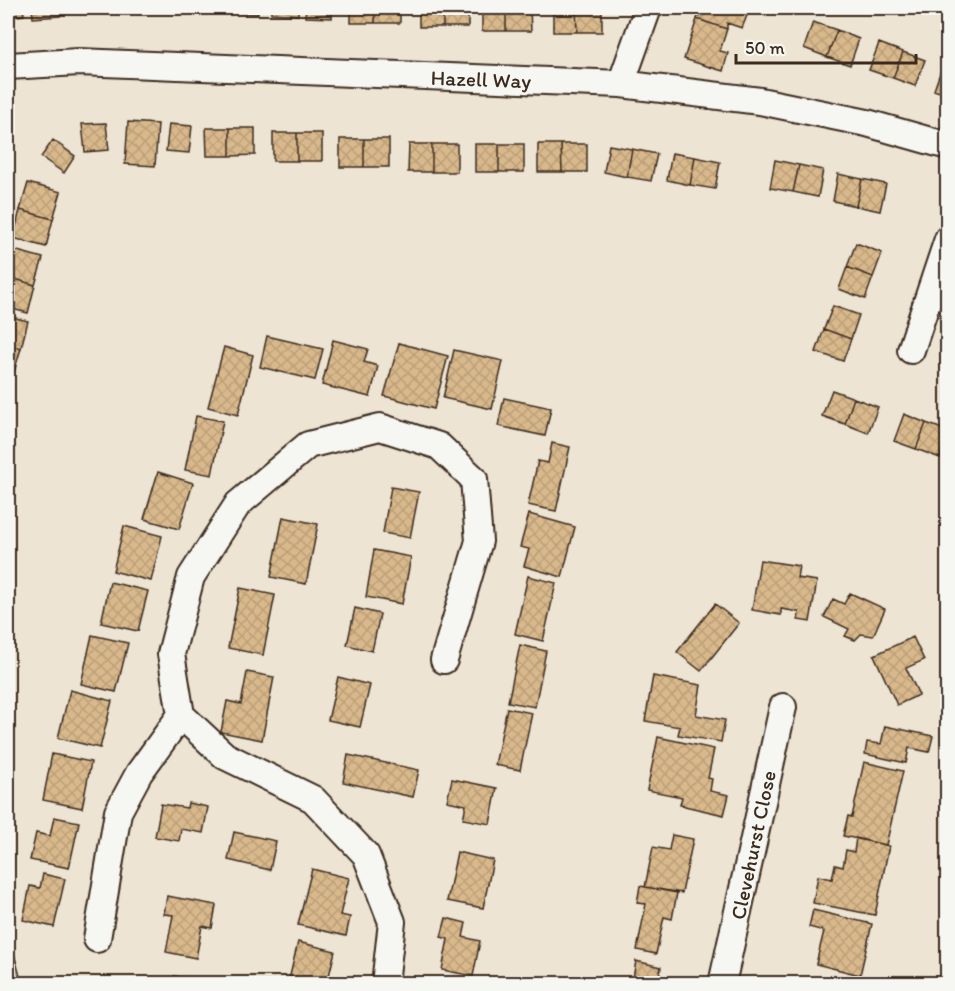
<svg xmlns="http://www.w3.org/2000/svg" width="955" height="991" viewBox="0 0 955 991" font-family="Itim,sans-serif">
<defs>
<pattern id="building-cross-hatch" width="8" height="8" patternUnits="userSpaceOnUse" patternTransform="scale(1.5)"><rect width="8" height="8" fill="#d9b98c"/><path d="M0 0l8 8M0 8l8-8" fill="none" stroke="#bb9f78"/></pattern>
</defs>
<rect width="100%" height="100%" fill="#ede4d3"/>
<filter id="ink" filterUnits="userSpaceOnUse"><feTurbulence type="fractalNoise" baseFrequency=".0167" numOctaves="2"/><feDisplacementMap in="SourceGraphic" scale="12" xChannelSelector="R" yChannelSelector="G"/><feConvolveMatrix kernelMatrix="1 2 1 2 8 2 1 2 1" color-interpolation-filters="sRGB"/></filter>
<g filter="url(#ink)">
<path fill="url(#building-cross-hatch)" stroke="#3b2a1e" stroke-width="1.5" d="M 8,8 L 23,8 L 24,15 L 8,17 Z
M 32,8 L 59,8 L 60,16 L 33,18 Z
M 231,8 L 258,8 L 258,14 L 231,13 Z
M 271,8 L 298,8 L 298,15 L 271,13 Z
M 306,8 L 333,8 L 332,18 L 305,17 Z
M 351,8 L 375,8 L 375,23 L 351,23 Z
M 375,8 L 400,8 L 400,23 L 375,23 Z
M 419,8 L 443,8 L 443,27 L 419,27 Z
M 443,8 L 468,8 L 468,27 L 443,27 Z
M 482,8 L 506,8 L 506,31 L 482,31 Z
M 506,8 L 530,8 L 531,31 L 506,31 Z
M 553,8 L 576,8 L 577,32 L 553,32 Z
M 576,8 L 602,8 L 602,32 L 577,32 Z
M 702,8 L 731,8 L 748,13 L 742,28 L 727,23 L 727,29 L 697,19 Z
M 697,19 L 727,29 L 720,51 L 728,53 L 723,71 L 684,59 Z
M 813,22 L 837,30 L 827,57 L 804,48 Z
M 837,30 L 859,39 L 850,65 L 827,57 Z
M 879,43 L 903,52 L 893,78 L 869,70 Z
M 903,52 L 925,60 L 915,86 L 893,78 Z
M 943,64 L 948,65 L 948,95 L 934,90 Z
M 128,122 L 158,124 L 155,166 L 125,164 Z
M 106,123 L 109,150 L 85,152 L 82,124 Z
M 169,124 L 192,126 L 189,153 L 166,151 Z
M 206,128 L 230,128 L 230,156 L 207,156 Z
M 230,128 L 255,128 L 255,155 L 230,156 Z
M 273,133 L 297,133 L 297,161 L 273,161 Z
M 297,133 L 322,133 L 322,161 L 297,161 Z
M 340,139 L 364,139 L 364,167 L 340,167 Z
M 364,139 L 389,139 L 389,167 L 364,167 Z
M 53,140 L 75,156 L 64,173 L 41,157 Z
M 409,144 L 432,144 L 432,172 L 408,172 Z
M 432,144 L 457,144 L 457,172 L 432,172 Z
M 475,144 L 499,144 L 499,172 L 475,172 Z
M 499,144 L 524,144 L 524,172 L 499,172 Z
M 538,144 L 561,144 L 562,172 L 538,172 Z
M 561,144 L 587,144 L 587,172 L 562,172 Z
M 609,145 L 632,149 L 627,177 L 604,172 Z
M 632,149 L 657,154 L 651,181 L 627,177 Z
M 672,153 L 695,157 L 690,185 L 667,180 Z
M 695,157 L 720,162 L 715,189 L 690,185 Z
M 775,160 L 799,165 L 793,192 L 770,188 Z
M 799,165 L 823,170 L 818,197 L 793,192 Z
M 838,174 L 862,179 L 856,206 L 833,201 Z
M 862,179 L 886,184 L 880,211 L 856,206 Z
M 28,183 L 61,192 L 53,219 L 20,210 Z
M 20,210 L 53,219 L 46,247 L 13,238 Z
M 856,243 L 882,253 L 873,277 L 847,267 Z
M 10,249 L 43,258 L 35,285 L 8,277 Z
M 847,267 L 873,277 L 865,299 L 839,289 Z
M 8,277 L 35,285 L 28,313 L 8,308 Z
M 833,306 L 859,315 L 851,339 L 824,329 Z
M 8,316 L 28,321 L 21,348 L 8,345 Z
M 824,329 L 851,339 L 843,361 L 816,352 Z
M 267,336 L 323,349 L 315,380 L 260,367 Z
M 333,340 L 368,349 L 364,362 L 378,366 L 370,397 L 322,385 Z
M 399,343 L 448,356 L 434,409 L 384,396 Z
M 8,345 L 21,348 L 13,376 L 8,375 Z
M 224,347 L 253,355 L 238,415 L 208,407 Z
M 454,350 L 503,361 L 492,409 L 443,398 Z
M 832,390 L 854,398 L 845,424 L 822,416 Z
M 504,398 L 551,408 L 545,436 L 498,426 Z
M 854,398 L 878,407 L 868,433 L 845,424 Z
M 904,414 L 926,423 L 916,449 L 894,441 Z
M 196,416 L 223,421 L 212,475 L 185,470 Z
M 926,423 L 948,431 L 940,458 L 916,449 Z
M 552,443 L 570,447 L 556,511 L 528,505 L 538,461 L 548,463 Z
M 158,472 L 193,483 L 179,529 L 144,519 Z
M 391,487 L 419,492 L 410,538 L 383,533 Z
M 529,514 L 575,527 L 562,577 L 524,566 L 529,549 L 520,547 Z
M 283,517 L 318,524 L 306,584 L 271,577 Z
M 124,526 L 162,536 L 151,581 L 113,571 Z
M 374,550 L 411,557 L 402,604 L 366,597 Z
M 760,560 L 799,566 L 797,578 L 817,581 L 810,622 L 798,620 L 799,612 L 781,609 L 781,615 L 752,610 Z
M 528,576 L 556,583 L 543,641 L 515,634 Z
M 110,582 L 148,591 L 138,631 L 101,623 Z
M 240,588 L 275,595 L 263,655 L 228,648 Z
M 850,593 L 885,609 L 873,636 L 861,634 L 855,640 L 845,636 L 849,629 L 824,617 L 833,599 L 844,604 Z
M 715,604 L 739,623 L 701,671 L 677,652 Z
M 355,608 L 380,614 L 372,651 L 347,645 Z
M 92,635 L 128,643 L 116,692 L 81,684 Z
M 913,637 L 924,660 L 906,668 L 919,695 L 897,705 L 874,655 Z
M 520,645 L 546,651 L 535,707 L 508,702 Z
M 247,672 L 274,677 L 262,740 L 221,732 L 227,701 L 241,704 Z
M 653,676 L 701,685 L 696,715 L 725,720 L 721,742 L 678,735 L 680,727 L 645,721 Z
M 338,677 L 370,685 L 360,727 L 328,720 Z
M 70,690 L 112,701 L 100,748 L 58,738 Z
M 507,708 L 532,713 L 520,770 L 495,765 Z
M 885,726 L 933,736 L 929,752 L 909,748 L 906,763 L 865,754 L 867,742 L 881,744 Z
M 658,737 L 714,749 L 708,778 L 712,779 L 710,791 L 729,795 L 724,815 L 680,805 L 682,797 L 647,790 Z
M 52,754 L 91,762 L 82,808 L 43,800 Z
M 348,755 L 419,770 L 413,797 L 343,782 Z
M 864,762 L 903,771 L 886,845 L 843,836 L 848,816 L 852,817 Z
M 452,779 L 497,788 L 490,824 L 463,819 L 466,805 L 447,801 Z
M 188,803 L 208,807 L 203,833 L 181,829 L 179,841 L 155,837 L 161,804 L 187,808 Z
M 54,817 L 79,822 L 69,868 L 30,860 L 36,833 L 50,836 Z
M 234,832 L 276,841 L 270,870 L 228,860 Z
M 672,835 L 693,839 L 682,893 L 645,887 L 653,847 L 669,850 Z
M 856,838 L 889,846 L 875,915 L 813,903 L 818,876 L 832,879 L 835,865 L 843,867 L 846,850 L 854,852 Z
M 457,852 L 493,860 L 483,908 L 447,901 Z
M 312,869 L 349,878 L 340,915 L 350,917 L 346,936 L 298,925 Z
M 43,874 L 65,879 L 54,927 L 23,920 L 30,886 L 40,888 Z
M 640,886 L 677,893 L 672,919 L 664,917 L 656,954 L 637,950 L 646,904 L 637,903 Z
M 167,896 L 216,905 L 212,928 L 202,926 L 196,958 L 166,952 L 173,915 L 164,914 Z
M 813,910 L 872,924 L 860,975 L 816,964 L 824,931 L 809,927 Z
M 446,918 L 466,923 L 463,937 L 480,941 L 473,976 L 442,970 L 448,939 L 441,937 Z
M 8,938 L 10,938 L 22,984 L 8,984 Z
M 298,942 L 335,951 L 327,984 L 288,984 Z
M 636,961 L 661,967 L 658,984 L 632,984 Z
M 174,976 L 197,980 L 196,984 L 172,984 Z"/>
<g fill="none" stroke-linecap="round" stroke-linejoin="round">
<g stroke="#3b2a1e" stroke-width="30">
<path id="street" d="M 8,66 L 79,62 L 621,84 L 760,101 L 867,123 L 948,146
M 621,84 L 648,8
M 911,350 L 948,239
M 97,939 L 118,812 L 139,773 L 181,715
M 385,984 L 392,922 L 366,855 L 313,799 L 225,756 L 181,715 L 171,654 L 191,577 L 238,504 L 308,445 L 380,427 L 439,446 L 474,479 L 479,541 L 444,660
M 722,984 L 783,707"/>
</g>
<use href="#street" stroke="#f6f6f2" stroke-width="26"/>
</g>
</g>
<g text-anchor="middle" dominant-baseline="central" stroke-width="5" stroke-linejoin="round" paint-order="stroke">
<g font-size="21" fill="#3b2a1e" stroke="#f6f6f2">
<text transform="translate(481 79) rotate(2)">Hazell Way</text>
<text transform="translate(753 845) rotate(-78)">Clevehurst Close</text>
</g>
</g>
<rect width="955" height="991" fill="none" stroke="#f6f6f2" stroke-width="30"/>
<rect x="15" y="15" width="925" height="961" fill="none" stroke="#3b2a1e" stroke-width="2" filter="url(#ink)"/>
<path d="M736 54v9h180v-9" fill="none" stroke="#3b2a1e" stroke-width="3"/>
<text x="745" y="54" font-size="18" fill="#3b2a1e" stroke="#f6f6f2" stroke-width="4.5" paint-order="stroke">50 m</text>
</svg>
